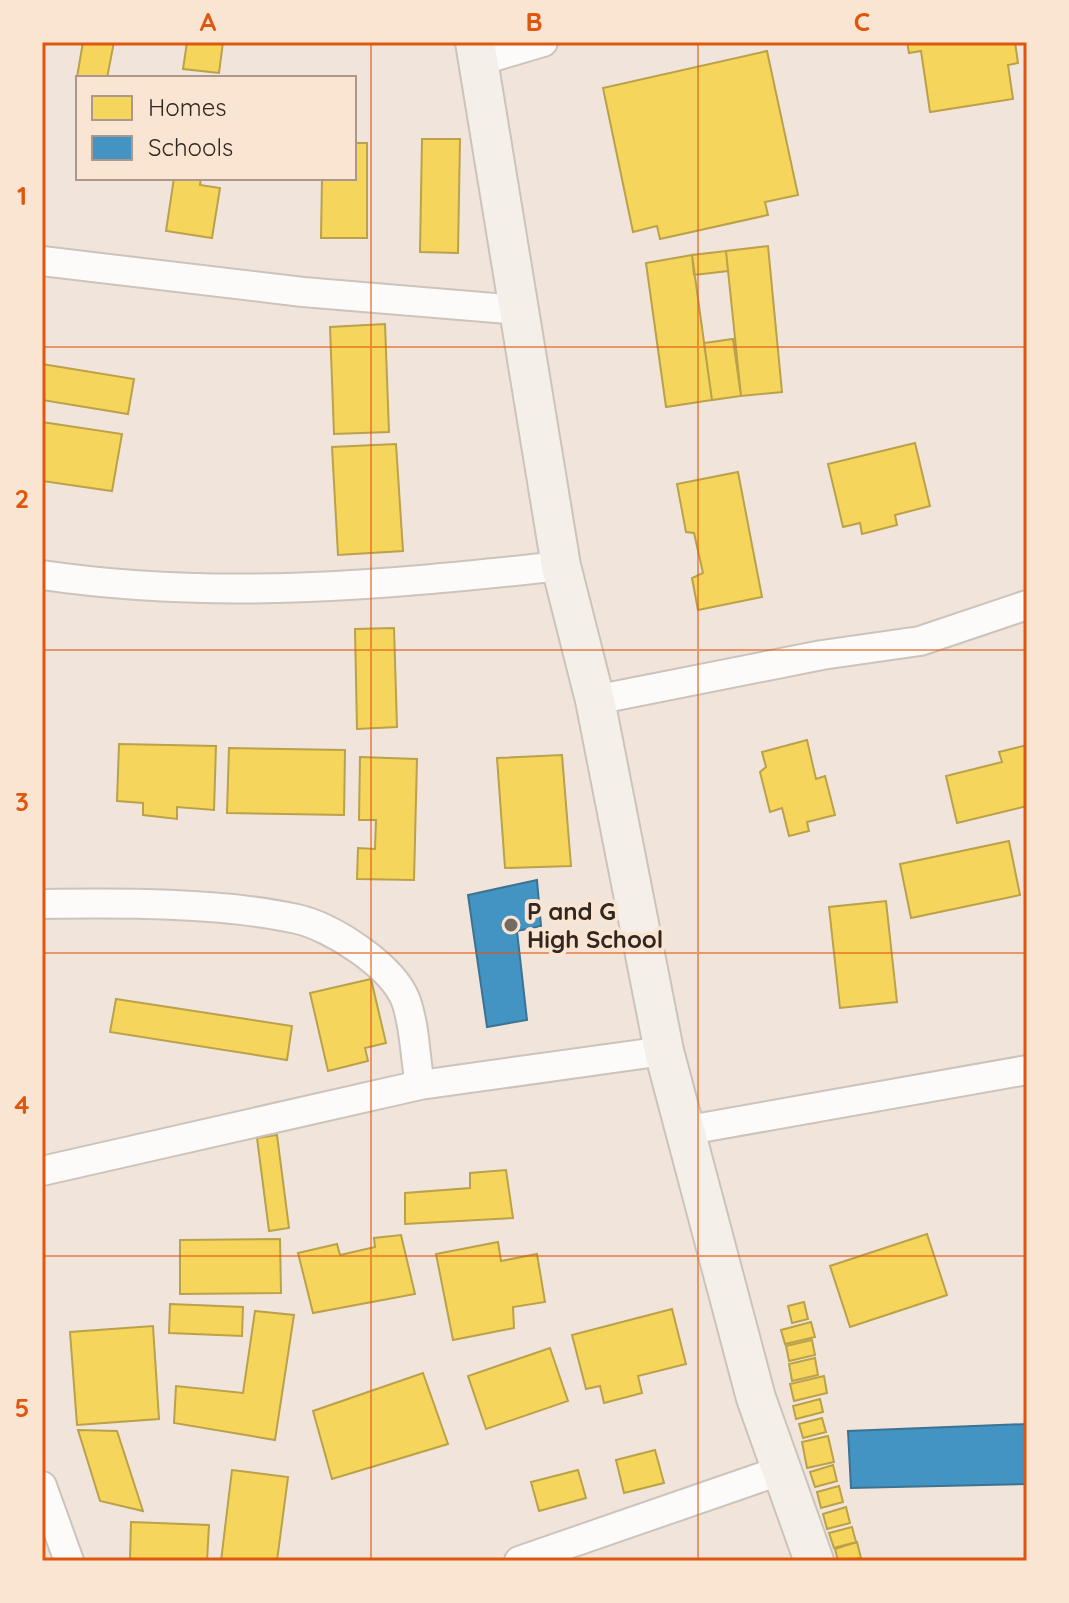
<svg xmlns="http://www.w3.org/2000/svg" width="1069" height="1603" viewBox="0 0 1069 1603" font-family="Quicksand,sans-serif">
<rect width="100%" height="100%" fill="#f1e5db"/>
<path fill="#f6d55c" stroke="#baa14a" stroke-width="2" d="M 83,42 L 114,42 L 107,78 L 78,78 L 76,83 Z
M 187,42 L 223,42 L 219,73 L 183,69 Z
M 907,42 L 1015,42 L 1018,63 L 1008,65 L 1013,99 L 930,112 L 921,51 L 909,53 Z
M 767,51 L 798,195 L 765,202 L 768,215 L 660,239 L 657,226 L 633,232 L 603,88 Z
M 422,139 L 460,139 L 458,253 L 420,252 Z
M 354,143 L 367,143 L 367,238 L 321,238 L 322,178 L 354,178 Z
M 174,178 L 201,178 L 200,185 L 220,188 L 212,238 L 166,231 Z
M 768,246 L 782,392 L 741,396 L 726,251 Z
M 726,251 L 728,271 L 694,275 L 692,255 Z
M 692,255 L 712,400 L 666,407 L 646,263 Z
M 385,324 L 389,432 L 334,434 L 330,327 Z
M 733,339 L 741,396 L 712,400 L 704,343 Z
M 42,364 L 134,379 L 128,414 L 42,400 Z
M 42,422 L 122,434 L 112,491 L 42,481 Z
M 915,443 L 930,506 L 895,515 L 897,525 L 862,534 L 860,523 L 843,527 L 828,464 Z
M 396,444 L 403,551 L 338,555 L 332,447 Z
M 738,472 L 762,597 L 698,610 L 692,578 L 703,573 L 694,533 L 686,532 L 677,484 Z
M 394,628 L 397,727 L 357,729 L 355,629 Z
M 807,740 L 816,779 L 825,776 L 835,815 L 807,822 L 809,831 L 789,836 L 782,808 L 770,812 L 760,772 L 766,767 L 762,752 Z
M 119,744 L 216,746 L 214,810 L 177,807 L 177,819 L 143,815 L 143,803 L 117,801 Z
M 1027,745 L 1027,806 L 957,823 L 946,776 L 1002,762 L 999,752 Z
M 229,748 L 345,750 L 344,815 L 227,813 Z
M 562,755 L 571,866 L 505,868 L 497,758 Z
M 360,757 L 417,759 L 414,880 L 357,879 L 358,848 L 375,849 L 376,820 L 359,820 Z
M 1009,841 L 1020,895 L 911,918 L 900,864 Z
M 886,901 L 897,1002 L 840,1008 L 829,907 Z
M 371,979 L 386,1043 L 365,1048 L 368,1061 L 328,1071 L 310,993 Z
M 116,999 L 292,1026 L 287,1060 L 110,1032 Z
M 277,1135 L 289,1228 L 269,1231 L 257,1138 Z
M 506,1170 L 513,1218 L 405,1224 L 405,1193 L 470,1188 L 470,1173 Z
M 927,1234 L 947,1295 L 850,1327 L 830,1266 Z
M 401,1235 L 415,1294 L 313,1313 L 298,1253 L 337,1244 L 340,1255 L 375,1247 L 374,1238 Z
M 280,1239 L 281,1293 L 180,1294 L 180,1240 Z
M 498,1242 L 501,1261 L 537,1254 L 545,1302 L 513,1307 L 514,1328 L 453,1340 L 436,1254 Z
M 804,1302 L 808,1319 L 792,1323 L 788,1306 Z
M 170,1304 L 243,1307 L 242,1336 L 169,1333 Z
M 672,1309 L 686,1364 L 638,1376 L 642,1393 L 604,1403 L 600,1386 L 586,1389 L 572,1335 Z
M 255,1311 L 294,1315 L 275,1440 L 174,1423 L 176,1386 L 243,1393 Z
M 811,1322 L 815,1337 L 785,1344 L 781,1330 Z
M 153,1326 L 159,1419 L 77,1425 L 70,1332 Z
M 812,1340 L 815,1355 L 789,1361 L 786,1346 Z
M 550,1348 L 568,1401 L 486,1429 L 468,1376 Z
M 815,1358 L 818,1375 L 792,1381 L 789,1364 Z
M 423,1373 L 448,1444 L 332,1479 L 313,1411 Z
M 824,1376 L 827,1393 L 794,1401 L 790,1384 Z
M 820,1399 L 823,1412 L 796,1419 L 793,1406 Z
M 822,1418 L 826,1432 L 803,1438 L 799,1424 Z
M 78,1430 L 117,1431 L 143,1511 L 100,1501 Z
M 828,1436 L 834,1462 L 807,1468 L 802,1442 Z
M 655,1450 L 664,1483 L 624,1493 L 616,1460 Z
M 833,1465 L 837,1481 L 815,1487 L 810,1472 Z
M 232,1470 L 288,1477 L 277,1561 L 221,1561 Z
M 578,1470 L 586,1498 L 539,1511 L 531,1482 Z
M 839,1486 L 843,1502 L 821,1508 L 817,1492 Z
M 846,1507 L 850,1523 L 827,1529 L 823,1514 Z
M 131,1522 L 209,1525 L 207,1561 L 130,1561 Z
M 852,1527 L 856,1542 L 834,1548 L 829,1533 Z
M 857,1542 L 861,1558 L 838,1561 L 835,1549 Z"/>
<path fill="#4393c3" stroke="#3d7392" stroke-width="2" d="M 537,880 L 541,926 L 517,931 L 527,1020 L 487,1027 L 468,895 Z
M 1027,1424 L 1027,1484 L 851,1488 L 848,1431 Z"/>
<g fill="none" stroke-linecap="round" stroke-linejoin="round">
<g stroke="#ccc3bb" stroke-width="32">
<path id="street" d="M 479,61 L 543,42
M 42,261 L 303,292 L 519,310
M 42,575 C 219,601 384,585 561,566
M 595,700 L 822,655 L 920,641 L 1027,605
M 42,904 C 120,903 221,902 297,919 C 332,927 393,966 406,1001 C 415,1026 415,1058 420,1085
M 683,1131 L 1027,1070
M 42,1171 L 420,1085 L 664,1051
M 42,1486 L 69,1561
M 519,1561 L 782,1470"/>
</g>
<g stroke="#ccc3bb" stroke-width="42">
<path id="secondary" d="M 475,42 L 561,566 L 595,700 L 664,1051 L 756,1398 L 814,1561"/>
</g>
<use href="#street" stroke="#fdfbfa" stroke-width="28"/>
<use href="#secondary" stroke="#f4f0e9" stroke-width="38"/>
</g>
<path fill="none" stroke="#df560d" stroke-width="2" stroke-opacity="0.55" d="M 371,42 L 371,1561M 698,42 L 698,1561M 42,347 L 1027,347M 42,650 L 1027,650M 42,953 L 1027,953M 42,1256 L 1027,1256"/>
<circle fill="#736a61" stroke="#fae4d2" stroke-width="3" cx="511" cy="925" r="8"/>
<g text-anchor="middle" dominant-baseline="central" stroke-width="8" stroke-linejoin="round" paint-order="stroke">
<g font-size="24" font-weight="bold" fill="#2f2720" stroke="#fae4d2" text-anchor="start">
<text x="527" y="911">P and G<tspan x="527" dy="28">High School</tspan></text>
</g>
</g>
<rect width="1069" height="1603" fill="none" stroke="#fae4d2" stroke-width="88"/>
<rect x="76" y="76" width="280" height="104" fill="#fae4d2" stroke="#a9988b" stroke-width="2"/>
<rect x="92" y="96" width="40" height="24" fill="#f6d55c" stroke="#a9988b" stroke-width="2"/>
<text x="148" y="116" font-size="24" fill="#2f2720">Homes</text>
<rect x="92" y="136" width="40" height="24" fill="#4393c3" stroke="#a9988b" stroke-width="2"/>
<text x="148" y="156" font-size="24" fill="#2f2720">Schools</text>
<rect x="44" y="44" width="981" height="1515" fill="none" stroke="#df560d" stroke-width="3"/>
<g font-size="26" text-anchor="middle" font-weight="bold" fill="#df560d">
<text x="208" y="31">A</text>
<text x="534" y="31">B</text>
<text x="862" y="31">C</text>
<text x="22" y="205">1</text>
<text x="22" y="508">2</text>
<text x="22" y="811">3</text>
<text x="22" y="1114">4</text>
<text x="22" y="1417">5</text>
</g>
</svg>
